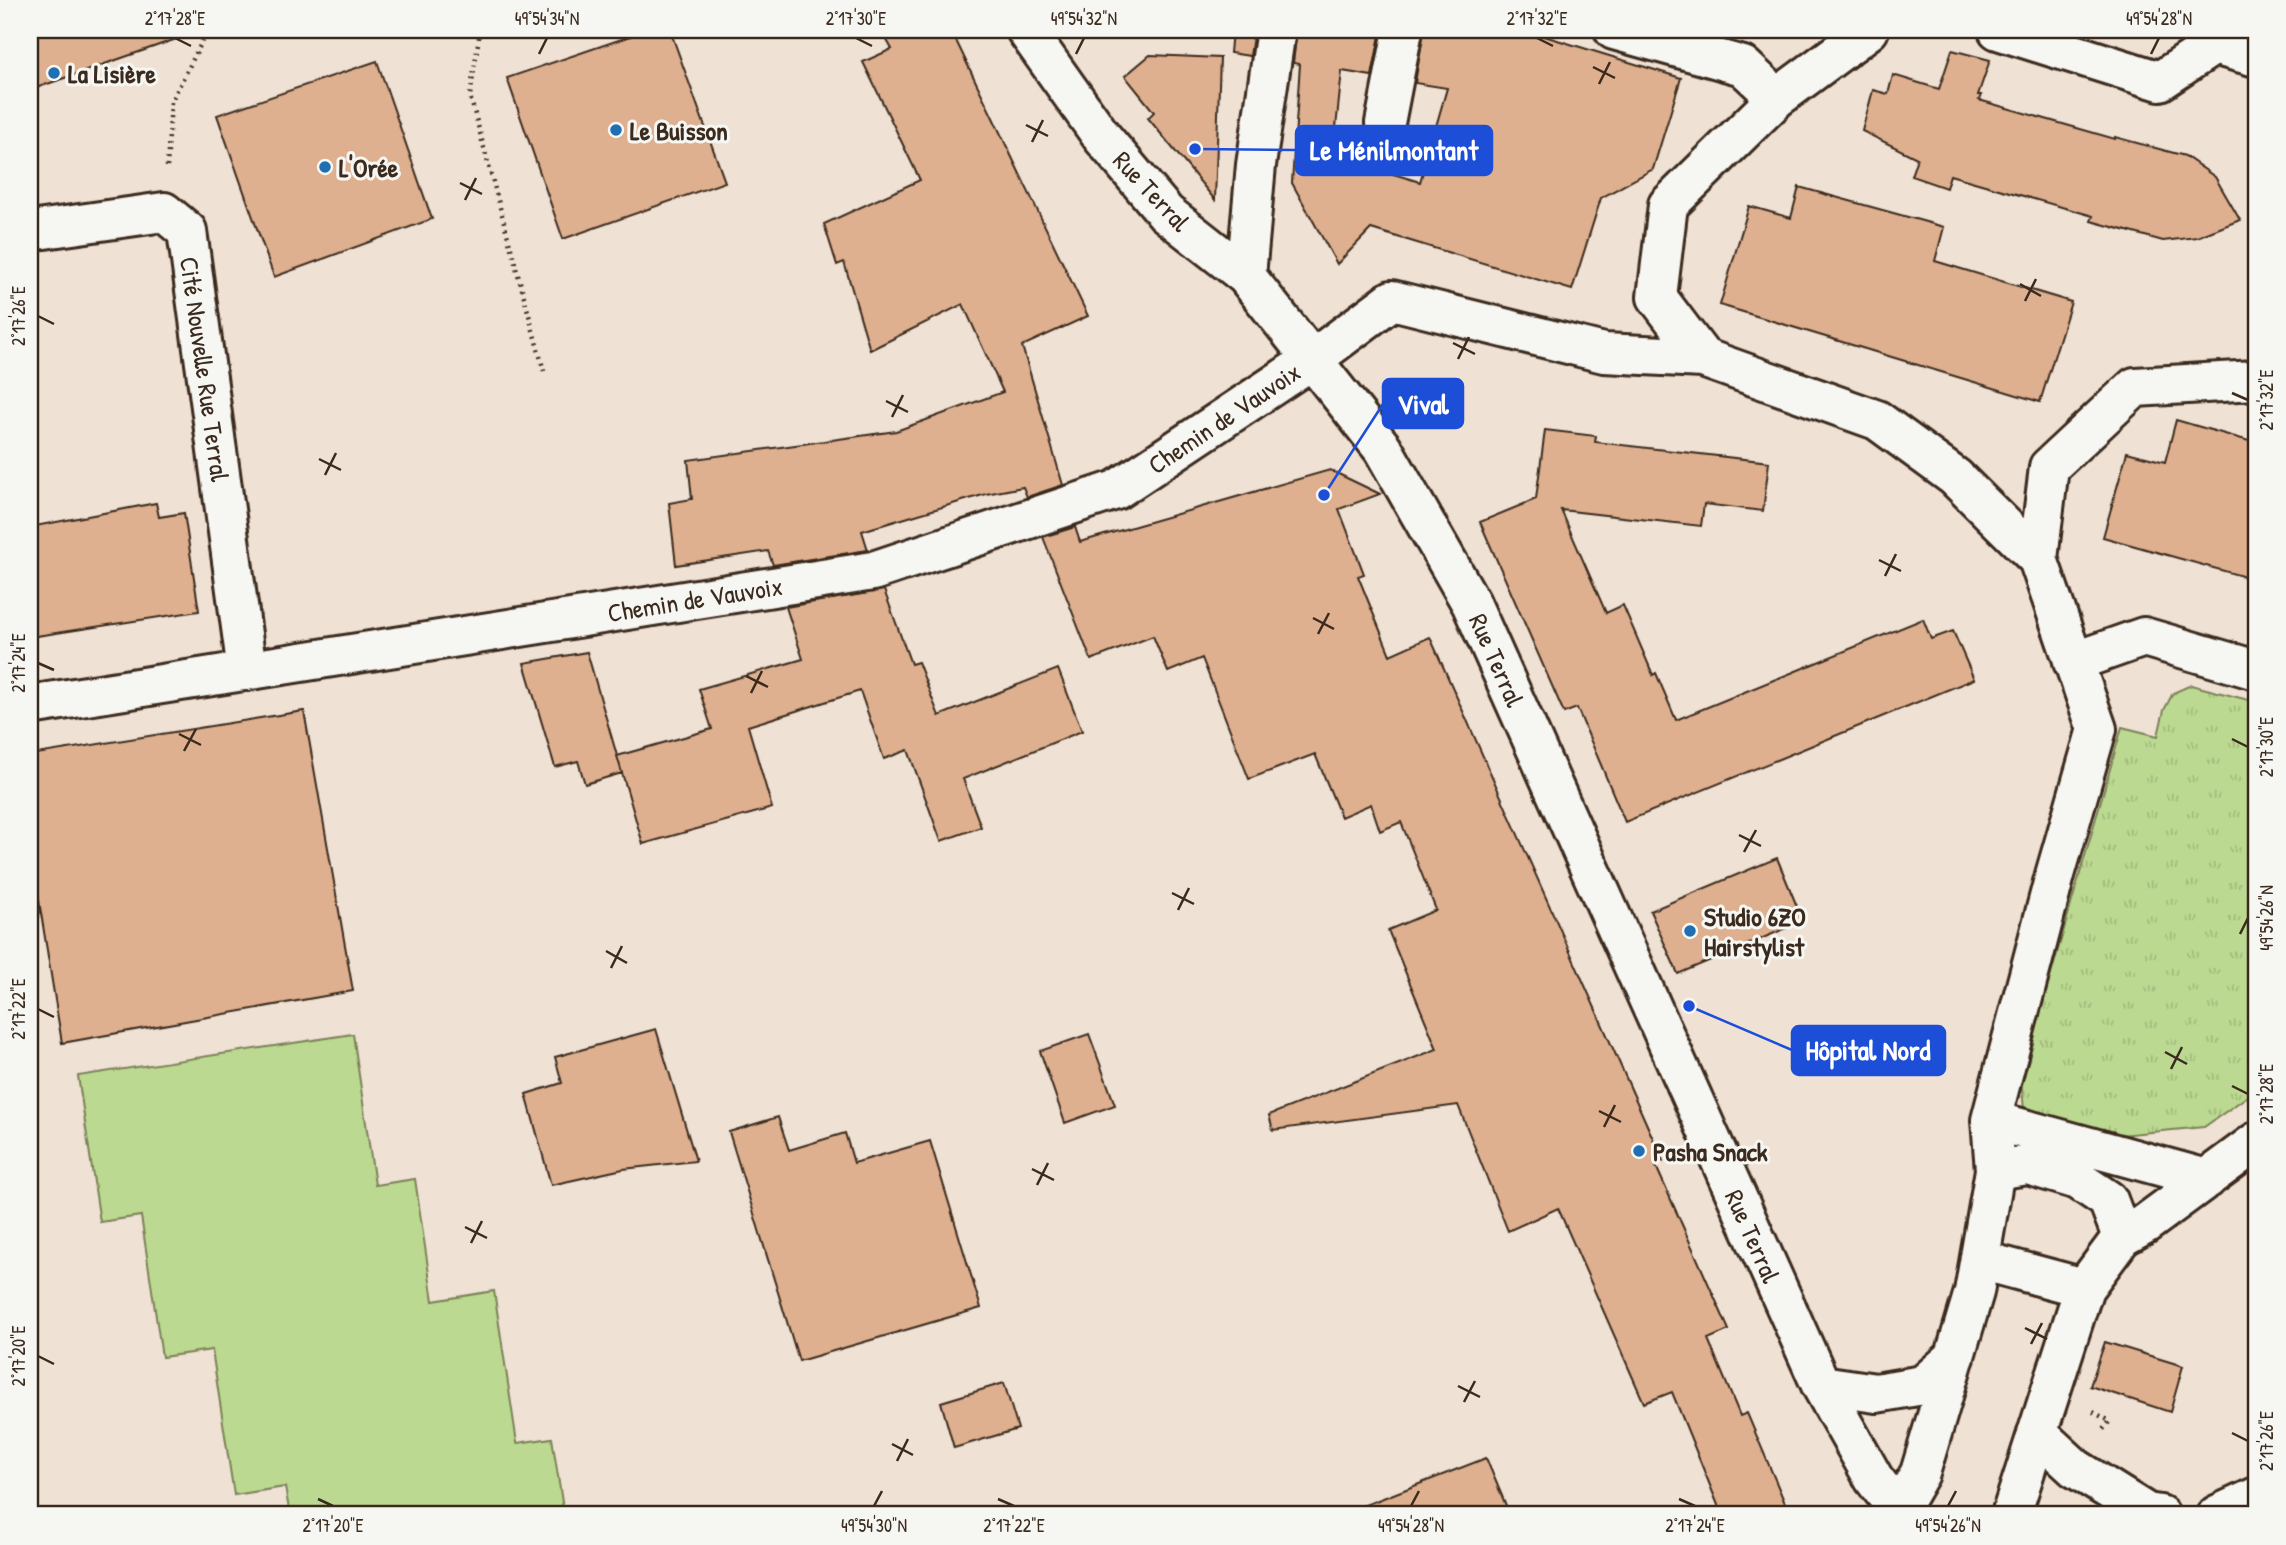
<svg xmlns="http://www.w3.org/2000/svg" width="2286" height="1545" viewBox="0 0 2286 1545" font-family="'Patrick Hand',sans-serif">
<defs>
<pattern id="grass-tufts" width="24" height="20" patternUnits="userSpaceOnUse" patternTransform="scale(1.75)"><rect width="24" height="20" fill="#bcd991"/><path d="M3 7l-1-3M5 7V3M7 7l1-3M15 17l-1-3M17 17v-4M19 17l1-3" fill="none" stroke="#a2ba7d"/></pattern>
</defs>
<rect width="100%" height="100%" fill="#efe1d4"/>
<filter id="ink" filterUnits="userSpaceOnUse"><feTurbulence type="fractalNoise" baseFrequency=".0143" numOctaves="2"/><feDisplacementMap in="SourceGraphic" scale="14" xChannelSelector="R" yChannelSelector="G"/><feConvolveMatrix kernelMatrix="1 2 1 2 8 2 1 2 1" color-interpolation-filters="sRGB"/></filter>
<g filter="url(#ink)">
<path fill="url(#grass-tufts)" stroke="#7c8258" stroke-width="2" d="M 2191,685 L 2256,702 L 2256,1081 L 2252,1093 L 2204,1127 L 2109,1136 L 2024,1109 L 2021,1079 L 2122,727 L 2158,736 L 2164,710 L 2173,693 Z"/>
<path fill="#bcd991" stroke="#7c8258" stroke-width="2" d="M 353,1034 L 375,1185 L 415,1179 L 433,1301 L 494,1291 L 517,1443 L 552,1438 L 564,1515 L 290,1515 L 285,1487 L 234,1495 L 212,1350 L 162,1357 L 141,1216 L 100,1222 L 78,1076 Z"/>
<path fill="#deb08f" stroke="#3b2a1e" stroke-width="2" d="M 30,30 L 184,30 L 185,36 L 30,90 Z
M 648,30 L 670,30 L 725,182 L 563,239 L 507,78 Z
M 881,30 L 951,30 L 1088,316 L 1022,346 L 1063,485 L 1027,497 L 1023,487 L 986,494 L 862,531 L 868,550 L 773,565 L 768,551 L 676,565 L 669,503 L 692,499 L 688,460 L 896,431 L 1003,392 L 963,304 L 870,350 L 844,262 L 837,265 L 824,224 L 920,180 L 863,62 L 892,49 Z
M 1232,30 L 1254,30 L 1250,56 L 1230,53 Z
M 1297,30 L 1381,30 L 1372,76 L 1342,71 L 1333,156 L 1420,182 L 1447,88 L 1415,83 L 1424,30 L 1525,30 L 1681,78 L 1653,169 L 1601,198 L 1572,290 L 1371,229 L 1337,264 L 1292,183 L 1300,64 L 1293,63 Z
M 1952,50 L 1990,60 L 1978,95 L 1981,95 L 1979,100 L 2115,139 L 2115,137 L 2185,156 L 2215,177 L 2240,220 L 2197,237 L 2163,241 L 2091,221 L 2093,216 L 1950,175 L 1946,188 L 1911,176 L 1917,158 L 1862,131 L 1873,90 L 1888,94 L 1893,75 L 1939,89 Z
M 1150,55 L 1220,58 L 1215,200 L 1148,118 L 1154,112 L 1125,76 Z
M 377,61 L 432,219 L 274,277 L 217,115 Z
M 1799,187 L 1944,227 L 1935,261 L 2071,302 L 2040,402 L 1720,305 L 1749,206 L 1791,218 Z
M 2176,420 L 2256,443 L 2256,580 L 2103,537 L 2127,452 L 2165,462 Z
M 1545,430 L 1596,436 L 1595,442 L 1769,462 L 1763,511 L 1704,504 L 1701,526 L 1561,510 L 1606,613 L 1623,605 L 1653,675 L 1656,673 L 1676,720 L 1923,619 L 1931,639 L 1953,631 L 1974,679 L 1625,822 L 1577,708 L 1564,713 L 1480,522 L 1536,499 Z
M 1330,470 L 1380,494 L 1339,509 L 1364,574 L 1358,576 L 1390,655 L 1430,637 L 1663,1161 L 1655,1164 L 1729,1330 L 1708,1339 L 1740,1416 L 1747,1413 L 1790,1515 L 1722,1515 L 1672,1392 L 1644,1403 L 1558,1208 L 1508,1231 L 1458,1105 L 1273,1130 L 1269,1115 L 1437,1049 L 1388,930 L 1436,910 L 1401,822 L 1380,831 L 1371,804 L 1341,817 L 1315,754 L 1249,779 L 1202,658 L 1168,672 L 1153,636 L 1091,660 L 1043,537 L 1075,527 L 1080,542 Z
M 156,503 L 159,517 L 184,513 L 199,611 L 30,637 L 30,574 L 36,573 L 30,527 Z
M 884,590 L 911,664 L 918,662 L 939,716 L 1058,669 L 1082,731 L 963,779 L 981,827 L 941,841 L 908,750 L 884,759 L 860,691 L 748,726 L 772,808 L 643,844 L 617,756 L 712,729 L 699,689 L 803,659 L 786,607 Z
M 587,652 L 622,773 L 585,784 L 578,761 L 555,767 L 524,663 Z
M 304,711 L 353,991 L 62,1043 L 30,845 L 30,755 Z
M 1777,858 L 1803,921 L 1678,974 L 1650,911 Z
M 656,1029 L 696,1161 L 623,1169 L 551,1185 L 526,1094 L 562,1083 L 555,1057 Z
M 1089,1034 L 1115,1105 L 1065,1123 L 1040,1051 Z
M 778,1117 L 789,1150 L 845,1133 L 854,1163 L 930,1141 L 981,1308 L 799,1361 L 729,1132 Z
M 2105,1342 L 2183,1366 L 2170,1412 L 2090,1386 Z
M 1004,1383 L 1018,1429 L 954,1448 L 941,1402 Z
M 1486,1458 L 1510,1515 L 1347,1515 L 1347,1512 Z"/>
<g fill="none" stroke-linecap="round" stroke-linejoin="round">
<g stroke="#3b2a1e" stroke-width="44">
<path id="minor" d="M 1026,30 L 1102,137 L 1166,213 L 1246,276 L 1383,449 L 1471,603 L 1821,1385 L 1874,1479 L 1902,1515
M 1614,30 L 1743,66 L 1777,98
M 1869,30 L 1777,98 L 1668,205 L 1657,297 L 1703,358 L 1877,420 L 1955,477 L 2038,559
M 1998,30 L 2160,81 L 2214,45
M 2208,30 L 2214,45 L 2256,57
M 1385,123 L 1403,30
M 30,231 L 164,212 L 187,231 L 247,671
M 1246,276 L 1256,165 L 1276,30
M 2073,662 L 2144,637 L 2256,670
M 30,705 L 873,571 L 1116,490 L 1313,359 L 1392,300 L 1604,353 L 1703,358
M 1991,1120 L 2207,1179
M 1995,1170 L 2028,1165 L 2078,1180 L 2108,1200 L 2122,1237
M 1980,1260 L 2084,1288
M 1821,1385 L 1876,1393 L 1923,1385 L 1955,1357
M 2037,1433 L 2075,1468 L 2147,1513 L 2160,1515
M 1898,1511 L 1920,1473 L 1974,1292 L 1995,1170 L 1991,1120 L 2055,875 L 2097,729 L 2038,559 L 2049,467 L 2135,387 L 2256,380
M 2011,1515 L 2084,1288 L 2122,1237 L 2145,1224 L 2256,1142
M 2217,1515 L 2256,1497"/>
</g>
<path stroke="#3b2a1e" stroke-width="4.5" stroke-dasharray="2 5" stroke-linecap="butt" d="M 480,30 L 470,96 L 544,371
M 167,167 L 171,102 L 208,30
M 2093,1412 L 2110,1421 L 2101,1432"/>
<use href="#minor" stroke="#f6f6f2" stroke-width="38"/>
</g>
</g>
<path fill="none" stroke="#3b2a1e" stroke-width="2.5" d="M 175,38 L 191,46M 856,38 L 872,46M 1537,38 L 1553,46M 539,54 L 547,38M 1076,54 L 1084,38M 2151,54 L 2159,38M 1593,67 L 1615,78M 1599,84 L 1610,62M 1026,125 L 1048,136M 1032,142 L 1043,120M 460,183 L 482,194M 465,200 L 476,178M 2020,284 L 2041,296M 2025,301 L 2036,279M 38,316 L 54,324M 1453,343 L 1475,354M 1458,359 L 1469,337M 2232,393 L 2248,400M 886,401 L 908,412M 892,417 L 903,395M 319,459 L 341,470M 325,475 L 336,453M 1879,560 L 1901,571M 1885,576 L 1896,554M 1313,618 L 1334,629M 1318,634 L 1329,613M 38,663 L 54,670M 746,676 L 768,687M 751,693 L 762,671M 179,734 L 201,745M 2232,739 L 2248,747M 184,751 L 196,729M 1739,835 L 1761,846M 1744,852 L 1756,830M 1172,893 L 1194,904M 1178,910 L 1189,888M 2240,934 L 2248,918M 606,951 L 627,963M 611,968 L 622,946M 38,1009 L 54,1017M 2165,1052 L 2187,1064M 2171,1069 L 2182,1047M 2232,1086 L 2248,1094M 1599,1111 L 1621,1122M 1604,1127 L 1615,1105M 1032,1169 L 1054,1180M 1037,1185 L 1048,1163M 465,1227 L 487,1238M 471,1243 L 482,1221M 2025,1328 L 2047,1339M 2031,1344 L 2042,1323M 38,1356 L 54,1364M 1458,1386 L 1480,1397M 1464,1402 L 1475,1381M 2232,1433 L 2248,1441M 892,1444 L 913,1455M 897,1461 L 908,1439M 318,1499 L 333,1506M 998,1499 L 1014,1506M 1679,1499 L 1695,1506M 874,1506 L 882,1491M 1411,1506 L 1419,1491M 1948,1506 L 1956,1491"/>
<g fill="#1f6fb2" stroke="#f6f6f2" stroke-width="2.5">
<circle cx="54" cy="73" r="7"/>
<circle cx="616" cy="130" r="7"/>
<circle cx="325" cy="167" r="7"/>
<circle cx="1690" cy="931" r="7"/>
<circle cx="1639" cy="1151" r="7"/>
</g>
<g text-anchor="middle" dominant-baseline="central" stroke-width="6" stroke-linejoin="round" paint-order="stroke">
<g font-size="26" font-weight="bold" fill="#3b2a1e" stroke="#f6f6f2" text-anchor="start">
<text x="68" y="73">La Lisière</text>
<text x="630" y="130">Le Buisson</text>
<text x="339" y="167">L'Orée</text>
<text x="1704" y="916">Studio 6ZO<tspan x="1704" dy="30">Hairstylist</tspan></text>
<text x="1653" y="1151">Pasha Snack</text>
</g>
<g font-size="26" fill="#3b2a1e" stroke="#f6f6f2">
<text transform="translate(1152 191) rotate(47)">Rue Terral</text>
<text transform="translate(205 369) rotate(82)">Cité Nouvelle Rue Terral</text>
<text transform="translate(1224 418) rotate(-34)">Chemin de Vauvoix</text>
<text transform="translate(695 599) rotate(-9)">Chemin de Vauvoix</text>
<text transform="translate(1497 660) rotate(66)">Rue Terral</text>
<text transform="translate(1753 1236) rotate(66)">Rue Terral</text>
</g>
</g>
<path fill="none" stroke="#1d4ed8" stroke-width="2.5" d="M1195 149L1296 150M1324 495L1383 404M1689 1006L1792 1050"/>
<g fill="#1d4ed8" stroke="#f6f6f2" stroke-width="2.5">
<circle cx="1195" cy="149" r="7"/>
<circle cx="1324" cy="495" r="7"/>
<circle cx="1689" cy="1006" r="7"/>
</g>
<g fill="#1d4ed8" stroke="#1d4ed8" stroke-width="2.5">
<rect x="1296" y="126" width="196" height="49" rx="7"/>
<rect x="1383" y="379" width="80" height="49" rx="7"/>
<rect x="1792" y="1026" width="153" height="49" rx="7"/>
</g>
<g font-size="28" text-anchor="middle" font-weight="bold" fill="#fff">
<text x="1394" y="160">Le Ménilmontant</text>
<text x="1423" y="414">Vival</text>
<text x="1868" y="1060">Hôpital Nord</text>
</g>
<rect width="2286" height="1545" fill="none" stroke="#f6f6f2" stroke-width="77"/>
<rect x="38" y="38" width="2210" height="1468" fill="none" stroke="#3b2a1e" stroke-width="2.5"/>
<g font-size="18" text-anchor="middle" fill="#3b2a1e">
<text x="175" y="25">2°17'28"E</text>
<text x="547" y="25">49°54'34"N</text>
<text x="856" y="25">2°17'30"E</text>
<text x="1084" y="25">49°54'32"N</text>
<text x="1537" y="25">2°17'32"E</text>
<text x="2159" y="25">49°54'28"N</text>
<text transform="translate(19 316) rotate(-90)" y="6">2°17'26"E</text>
<text transform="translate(2267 400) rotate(-90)" y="6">2°17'32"E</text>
<text transform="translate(19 663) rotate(-90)" y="6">2°17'24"E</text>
<text transform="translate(2267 747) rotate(-90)" y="6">2°17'30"E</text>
<text transform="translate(2267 918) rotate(-90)" y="6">49°54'26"N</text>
<text transform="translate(19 1009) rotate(-90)" y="6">2°17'22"E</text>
<text transform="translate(2267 1094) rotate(-90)" y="6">2°17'28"E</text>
<text transform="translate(19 1356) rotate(-90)" y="6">2°17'20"E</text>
<text transform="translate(2267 1441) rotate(-90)" y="6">2°17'26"E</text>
<text x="333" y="1532">2°17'20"E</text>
<text x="874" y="1532">49°54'30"N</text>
<text x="1014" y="1532">2°17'22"E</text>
<text x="1411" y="1532">49°54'28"N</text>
<text x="1695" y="1532">2°17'24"E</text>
<text x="1948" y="1532">49°54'26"N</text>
</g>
</svg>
